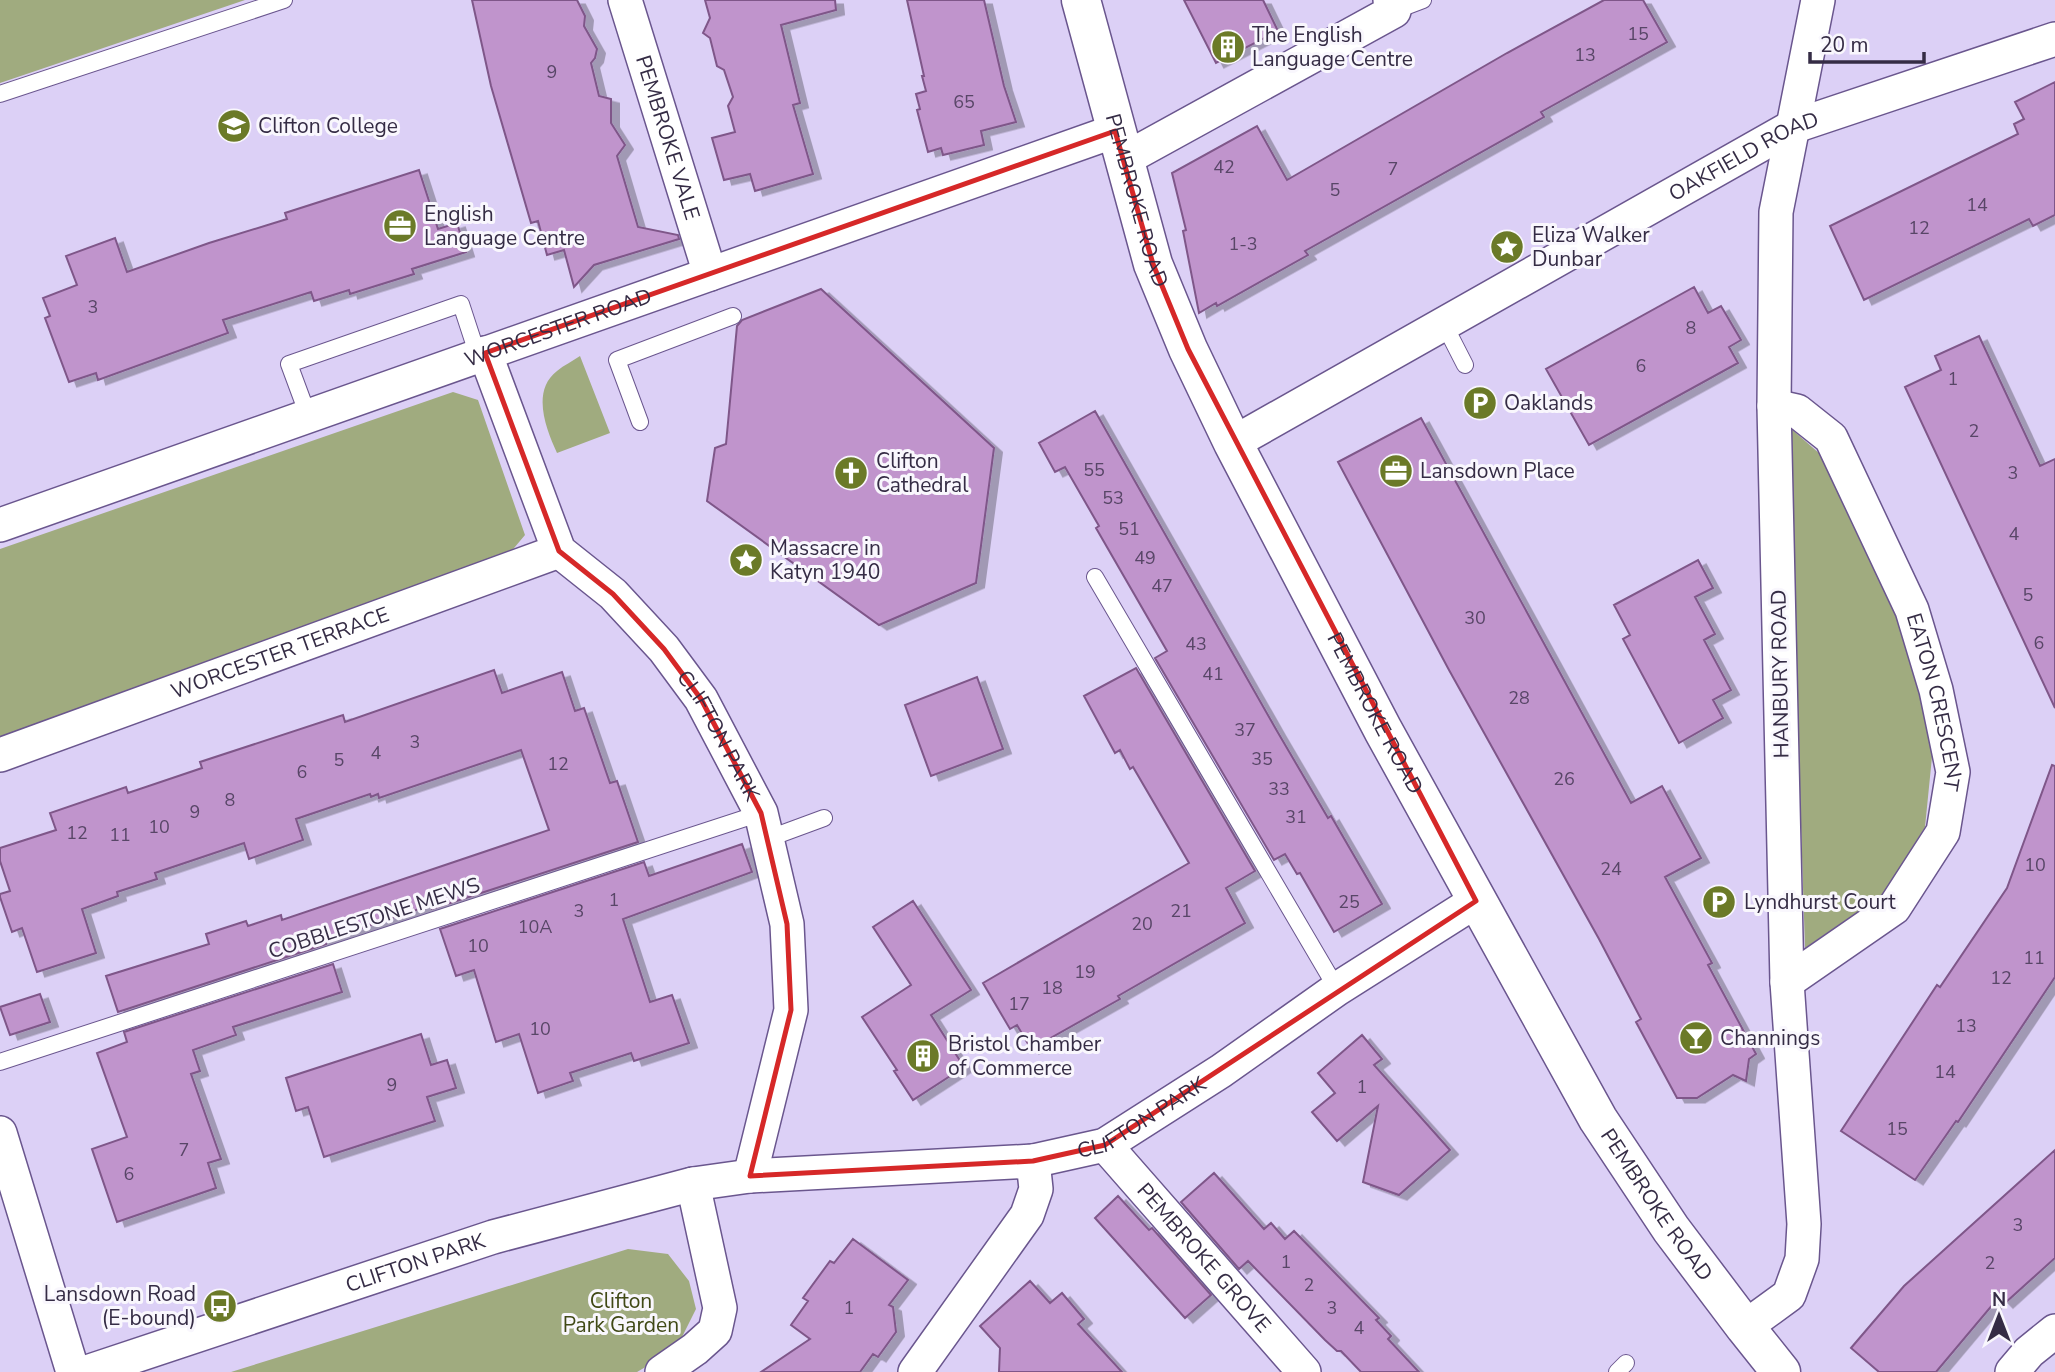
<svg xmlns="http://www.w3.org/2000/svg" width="2055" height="1372" viewBox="0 0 2055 1372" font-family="'Nunito Sans',sans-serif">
<defs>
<filter id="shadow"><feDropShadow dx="8" dy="4.5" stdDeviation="0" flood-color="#0004"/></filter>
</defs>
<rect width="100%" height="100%" fill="#dcd0f6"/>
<path fill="#a0ab7f" d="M 0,0 L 245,0 L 0,83 Z
M 580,356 L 610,433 L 557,453 C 546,429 531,391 557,371 C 564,365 573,361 580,356 Z
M 453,392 L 478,400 L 525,535 L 509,554 L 0,740 L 0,549 Z
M 1788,426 L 1828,461 L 1901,619 L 1933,747 L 1925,827 L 1883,895 L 1805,948 Z
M 628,1249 L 668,1254 L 689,1281 L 696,1309 L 676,1349 L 637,1372 L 231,1372 Z"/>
<path fill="#c094cc" stroke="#7f5789" stroke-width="2" filter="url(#shadow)" d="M 472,0 L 577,0 L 585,16 L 584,26 L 597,49 L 595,58 L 591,63 L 599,96 L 611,99 L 611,123 L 625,145 L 617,156 L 638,227 L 678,235 L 679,239 L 594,265 L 574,287 L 564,250 L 547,255 L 538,221 L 531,223 L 491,86 Z
M 705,0 L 835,0 L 836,10 L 781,25 L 800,103 L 793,105 L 813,174 L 755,191 L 750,174 L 724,180 L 712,138 L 735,132 L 728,106 L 733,97 L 724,70 L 717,66 L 710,38 L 703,33 L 710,18 Z
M 907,0 L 984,0 L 1004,86 L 1016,122 L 981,131 L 984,145 L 943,155 L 941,148 L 928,152 L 917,110 L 920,109 L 916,94 L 926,91 L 922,76 L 924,76 Z
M 1184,0 L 1263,0 L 1278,31 L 1216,63 Z
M 1604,0 L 1643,0 L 1667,42 L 1541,112 L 1544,117 L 1305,251 L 1308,255 L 1217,306 L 1216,303 L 1199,313 L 1183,231 L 1186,230 L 1172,173 L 1257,126 L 1287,180 L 1507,53 Z
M 2055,82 L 2055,215 L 2033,226 L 2029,219 L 1864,300 L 1830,226 L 2018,134 L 2014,124 L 2024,119 L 2015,102 Z
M 419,170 L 438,229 L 457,223 L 466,252 L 412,269 L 414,274 L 350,294 L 349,290 L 314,301 L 311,292 L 223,320 L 228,333 L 98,380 L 96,373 L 69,382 L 45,318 L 50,316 L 43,298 L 77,285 L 66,256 L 115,238 L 127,272 L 209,243 L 287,219 L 285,213 Z
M 1694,287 L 1708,313 L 1721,306 L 1741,340 L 1729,347 L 1738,363 L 1589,445 L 1546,369 Z
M 821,289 L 994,448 L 976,583 L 879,625 L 707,501 L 715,448 L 726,444 L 737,326 L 742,320 Z
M 1979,336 L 2040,466 L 2055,459 L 2055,708 L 1905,387 L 1941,370 L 1935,356 Z
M 1095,411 L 1277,731 L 1328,818 L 1331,816 L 1382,904 L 1334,932 L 1300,873 L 1297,874 L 1285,854 L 1274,860 L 1155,658 L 1167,651 L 1096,528 L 1099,526 L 1065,467 L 1055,472 L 1039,443 Z
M 1421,418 L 1631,803 L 1662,786 L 1701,858 L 1665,877 L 1712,963 L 1708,965 L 1756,1054 L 1749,1059 L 1746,1081 L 1733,1075 L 1697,1098 L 1677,1098 L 1636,1022 L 1641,1019 L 1599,939 L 1449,670 L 1338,462 Z
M 1698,560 L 1713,588 L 1695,597 L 1715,634 L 1704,640 L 1731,690 L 1713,700 L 1723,718 L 1679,743 L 1623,639 L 1630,635 L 1614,605 Z
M 1136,668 L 1255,871 L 1226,888 L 1245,923 L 1118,996 L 1120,999 L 1031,1049 L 1017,1025 L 1010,1029 L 983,983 L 1189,863 L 1133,767 L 1130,769 L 1120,750 L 1115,753 L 1084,696 Z
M 494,670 L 502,693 L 562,672 L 575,711 L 584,708 L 610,783 L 617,781 L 638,842 L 432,909 L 431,905 L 325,940 L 326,944 L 118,1012 L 106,976 L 209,944 L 206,934 L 246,921 L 248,926 L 281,915 L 282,920 L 549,830 L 521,750 L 379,798 L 378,794 L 371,797 L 370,794 L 296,819 L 303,840 L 249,859 L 244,843 L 155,873 L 157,879 L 117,892 L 118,896 L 82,909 L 96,953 L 37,972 L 22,928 L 12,932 L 0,897 L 0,894 L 10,891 L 0,861 L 0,848 L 56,830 L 50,813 L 126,787 L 128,793 L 202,768 L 200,762 L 343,715 L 345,722 Z
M 977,677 L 1003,749 L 931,776 L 905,705 Z
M 2052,765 L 2055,766 L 2055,977 L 1958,1122 L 1956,1121 L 1915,1180 L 1841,1131 L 1937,985 L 1940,987 L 2007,888 Z
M 742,844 L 752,872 L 623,919 L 650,1002 L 672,995 L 689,1043 L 634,1061 L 631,1053 L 570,1073 L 573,1081 L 538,1093 L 519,1034 L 496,1042 L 474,970 L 456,976 L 440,929 L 644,862 L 649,876 Z
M 913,901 L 971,990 L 931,1015 L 964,1067 L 913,1100 L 894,1071 L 897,1070 L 862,1017 L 911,985 L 873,927 Z
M 333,964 L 342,992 L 233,1027 L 236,1035 L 193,1050 L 200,1071 L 191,1074 L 221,1159 L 208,1163 L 216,1188 L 117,1222 L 92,1149 L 127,1137 L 97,1053 L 127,1042 L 124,1032 Z
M 40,994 L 50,1022 L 10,1035 L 0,1007 Z
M 421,1034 L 431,1065 L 447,1060 L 456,1088 L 427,1097 L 435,1121 L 324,1157 L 308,1107 L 296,1111 L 286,1078 Z
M 1362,1035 L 1382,1059 L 1374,1065 L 1450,1150 L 1399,1195 L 1363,1182 L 1378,1106 L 1337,1141 L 1312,1112 L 1335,1093 L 1318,1073 Z
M 2055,1150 L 2055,1258 L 2005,1303 L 1999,1297 L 1936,1372 L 1879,1372 L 1851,1348 L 1904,1286 Z
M 1214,1173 L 1264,1229 L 1271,1223 L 1285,1239 L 1294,1231 L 1379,1318 L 1376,1320 L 1391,1336 L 1388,1339 L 1419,1372 L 1361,1372 L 1341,1351 L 1337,1351 L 1325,1340 L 1248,1261 L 1239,1269 L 1181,1202 Z
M 1118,1196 L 1149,1230 L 1152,1228 L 1211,1295 L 1185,1318 L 1095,1218 Z
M 853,1239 L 908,1280 L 889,1305 L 893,1307 L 896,1332 L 878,1357 L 873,1354 L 860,1372 L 761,1372 L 810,1339 L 791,1325 L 808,1301 L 803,1298 L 830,1261 L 834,1263 Z
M 1030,1281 L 1050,1303 L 1062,1293 L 1084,1319 L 1078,1324 L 1122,1372 L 999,1372 L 1000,1348 L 980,1326 Z"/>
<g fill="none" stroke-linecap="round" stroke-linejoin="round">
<g stroke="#6a568e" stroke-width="18">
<path id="service" d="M 1394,11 L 1423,0
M 0,94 L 284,0
M 1444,324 L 1465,365
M 309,418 L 289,364 L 461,304 L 478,356
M 640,422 L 617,360 L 733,316
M 1095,577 L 1337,989
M 767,839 L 824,818
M 0,1062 L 761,813
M 1617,1372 L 1626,1363"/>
</g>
<g stroke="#6a568e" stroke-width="36">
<g id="minor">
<path id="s1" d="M 625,0 L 710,274"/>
<path d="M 1123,160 L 1394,11 L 1390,0"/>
<path id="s2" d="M 485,353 L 559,551 L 613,594 L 664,649 L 701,699 L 761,813 L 787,924 L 791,1010 L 750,1176"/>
<path id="s3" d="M 1774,406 L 1797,411 L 1831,438 L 1912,610 L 1936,690 L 1953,772 L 1943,832 L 1894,908 L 1787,982"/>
<path id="s4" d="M 1233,443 L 1792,127 L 2055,39"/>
<path id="s5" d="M 0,525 L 1115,131"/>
<path id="s6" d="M 0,755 L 559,551"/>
<path d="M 0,1133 L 73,1372"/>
<path id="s7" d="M 1105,1145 L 1304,1372"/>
<path d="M 1745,1327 L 1789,1295 L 1802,1259 L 1804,1224 L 1787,982 L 1774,406 L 1776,212 L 1818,0"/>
<path id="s8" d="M 87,1372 L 493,1237 L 693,1184 L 750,1176 L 1033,1161 L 1105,1145 L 1221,1071 L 1337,989 L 1476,901"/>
<path d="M 662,1372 L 695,1349 L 715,1331 L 720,1308 L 693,1184"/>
<path d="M 915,1372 L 1027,1215 L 1036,1189 L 1033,1161"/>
<path d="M 2012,1372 L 2029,1352 L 2055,1331"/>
</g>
</g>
<g stroke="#6a568e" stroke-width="41">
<g id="secondary">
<path id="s9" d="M 1081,0 L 1153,264 L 1188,349 L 1233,443 L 1383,730 L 1598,1119 L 1671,1229 L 1745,1327 L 1781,1372"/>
</g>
</g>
<use href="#service" stroke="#fff" stroke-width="16"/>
<use href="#minor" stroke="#fff" stroke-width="33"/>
<use href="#secondary" stroke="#fff" stroke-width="38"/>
</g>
<path fill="none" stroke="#d62828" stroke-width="5" stroke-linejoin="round" d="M 1115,131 L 1153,264 L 1188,349 L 1476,901 L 1105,1145 L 1033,1161 L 750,1176 L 791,1010 L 787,924 L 761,813 L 701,699 L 664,649 L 613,594 L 559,551 L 485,353 Z"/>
<defs>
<g id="building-disc" transform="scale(1.75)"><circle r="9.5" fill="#6b7a28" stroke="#f9f7fd"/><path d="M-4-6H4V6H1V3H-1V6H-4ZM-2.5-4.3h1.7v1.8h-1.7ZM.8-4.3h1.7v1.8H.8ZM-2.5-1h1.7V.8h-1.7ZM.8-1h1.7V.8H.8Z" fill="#fff"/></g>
<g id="school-disc" transform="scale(1.75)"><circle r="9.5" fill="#6b7a28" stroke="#f9f7fd"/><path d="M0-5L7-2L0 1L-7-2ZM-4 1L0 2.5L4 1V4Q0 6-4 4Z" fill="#fff"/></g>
<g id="office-disc" transform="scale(1.75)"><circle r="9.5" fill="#6b7a28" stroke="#f9f7fd"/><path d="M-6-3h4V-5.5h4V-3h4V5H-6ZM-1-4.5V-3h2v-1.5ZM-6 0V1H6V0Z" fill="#fff"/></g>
<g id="sight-disc" transform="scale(1.75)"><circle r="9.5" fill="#6b7a28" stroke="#f9f7fd"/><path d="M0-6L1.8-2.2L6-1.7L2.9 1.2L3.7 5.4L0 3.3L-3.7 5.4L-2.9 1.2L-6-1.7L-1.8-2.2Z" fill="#fff"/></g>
<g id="parking-disc" transform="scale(1.75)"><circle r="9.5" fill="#6b7a28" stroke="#f9f7fd"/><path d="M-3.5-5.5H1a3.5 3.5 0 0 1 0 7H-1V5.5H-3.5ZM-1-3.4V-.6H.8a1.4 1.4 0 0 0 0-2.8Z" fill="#fff"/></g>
<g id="church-disc" transform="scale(1.75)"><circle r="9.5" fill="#6b7a28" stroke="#f9f7fd"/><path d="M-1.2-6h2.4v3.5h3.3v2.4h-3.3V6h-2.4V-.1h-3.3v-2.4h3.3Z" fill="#fff"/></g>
<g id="bar-disc" transform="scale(1.75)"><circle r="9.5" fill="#6b7a28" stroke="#f9f7fd"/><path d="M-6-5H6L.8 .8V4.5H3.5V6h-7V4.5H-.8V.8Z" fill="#fff"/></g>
<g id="bus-disc" transform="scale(1.75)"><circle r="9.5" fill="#6b7a28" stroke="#f9f7fd"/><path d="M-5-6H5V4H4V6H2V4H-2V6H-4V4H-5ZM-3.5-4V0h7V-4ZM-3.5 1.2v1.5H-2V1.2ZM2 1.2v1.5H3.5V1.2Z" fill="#fff"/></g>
</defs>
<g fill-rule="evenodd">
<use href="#building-disc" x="1228" y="47"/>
<use href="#school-disc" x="234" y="126"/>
<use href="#office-disc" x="400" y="226"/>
<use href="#sight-disc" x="1507" y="247"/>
<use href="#parking-disc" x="1480" y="403"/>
<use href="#office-disc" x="1396" y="471"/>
<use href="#church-disc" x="851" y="473"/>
<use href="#sight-disc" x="746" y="560"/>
<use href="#parking-disc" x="1719" y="902"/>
<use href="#bar-disc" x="1696" y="1038"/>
<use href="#building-disc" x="923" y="1056"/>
<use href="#bus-disc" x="220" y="1306"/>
</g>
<g text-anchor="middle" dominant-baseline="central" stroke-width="6" stroke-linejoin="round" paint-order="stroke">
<g font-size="18" fill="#584667">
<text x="1638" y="34">15</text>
<text x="1585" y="55">13</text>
<text x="552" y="72">9</text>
<text x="964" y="102">65</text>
<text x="1224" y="167">42</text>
<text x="1393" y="169">7</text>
<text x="1335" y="190">5</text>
<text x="1977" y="205">14</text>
<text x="1919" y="228">12</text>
<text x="1243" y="244">1-3</text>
<text x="93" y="307">3</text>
<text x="1691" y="328">8</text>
<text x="1641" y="366">6</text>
<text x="1953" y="379">1</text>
<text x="1974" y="431">2</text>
<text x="1094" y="470">55</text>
<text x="2013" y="473">3</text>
<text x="1113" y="498">53</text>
<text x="1129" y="529">51</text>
<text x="2014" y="534">4</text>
<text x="1145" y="558">49</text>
<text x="1162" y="586">47</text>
<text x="2028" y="595">5</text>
<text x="1475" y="618">30</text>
<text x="2039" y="643">6</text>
<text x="1196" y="644">43</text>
<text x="1213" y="674">41</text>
<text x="1519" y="698">28</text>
<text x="1245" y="730">37</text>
<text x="415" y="742">3</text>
<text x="376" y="753">4</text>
<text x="1262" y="759">35</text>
<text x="339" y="760">5</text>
<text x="558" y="764">12</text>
<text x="302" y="772">6</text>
<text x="1564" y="779">26</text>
<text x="1279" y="789">33</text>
<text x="230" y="800">8</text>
<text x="195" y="812">9</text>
<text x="1296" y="817">31</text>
<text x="159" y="827">10</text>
<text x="77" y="833">12</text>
<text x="120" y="835">11</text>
<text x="2035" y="865">10</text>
<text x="1611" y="869">24</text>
<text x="614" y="900">1</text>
<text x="1349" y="902">25</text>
<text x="579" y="911">3</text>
<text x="1181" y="911">21</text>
<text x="1142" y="924">20</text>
<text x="535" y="927">10A</text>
<text x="478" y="946">10</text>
<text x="2034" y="958">11</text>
<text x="1085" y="972">19</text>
<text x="2001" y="978">12</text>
<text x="1052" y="988">18</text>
<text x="1019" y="1004">17</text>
<text x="1966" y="1026">13</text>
<text x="540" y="1029">10</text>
<text x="1945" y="1072">14</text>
<text x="392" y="1085">9</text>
<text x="1362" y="1087">1</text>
<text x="1897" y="1129">15</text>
<text x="184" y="1150">7</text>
<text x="129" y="1174">6</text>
<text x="2018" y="1225">3</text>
<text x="1286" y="1262">1</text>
<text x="1990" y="1263">2</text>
<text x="1309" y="1285">2</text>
<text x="849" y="1308">1</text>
<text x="1332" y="1308">3</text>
<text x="1359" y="1328">4</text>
</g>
<g font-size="21" fill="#352c45" stroke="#f9f7fd" text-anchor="start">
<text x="1252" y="35">The English<tspan x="1252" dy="24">Language Centre</tspan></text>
<text x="258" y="126">Clifton College</text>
<text x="424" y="214">English<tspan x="424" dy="24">Language Centre</tspan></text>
<text x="1532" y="235">Eliza Walker<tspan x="1532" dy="24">Dunbar</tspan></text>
<text x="1504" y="403">Oaklands</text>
<text x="876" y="461">Clifton<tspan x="876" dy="24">Cathedral</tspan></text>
<text x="1420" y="471">Lansdown Place</text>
<text x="770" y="548">Massacre in<tspan x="770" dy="24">Katyn 1940</tspan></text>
<text x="1744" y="902">Lyndhurst Court</text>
<text x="1720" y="1038">Channings</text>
<text x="948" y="1044">Bristol Chamber<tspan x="948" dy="24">of Commerce</tspan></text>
<text x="196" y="1294" text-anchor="end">Lansdown Road<tspan x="196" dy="24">(E-bound)</tspan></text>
</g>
<g font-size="21" fill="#352c45" stroke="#f9f7fd">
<text stroke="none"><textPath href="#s1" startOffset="144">PEMBROKE VALE</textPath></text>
<text stroke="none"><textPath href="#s4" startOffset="586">OAKFIELD ROAD</textPath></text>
<text stroke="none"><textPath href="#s9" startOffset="208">PEMBROKE ROAD</textPath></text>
<text stroke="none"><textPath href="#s5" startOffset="592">WORCESTER ROAD</textPath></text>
<text stroke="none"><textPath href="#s6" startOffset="298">WORCESTER TERRACE</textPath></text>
<text transform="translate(1780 674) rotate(-91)">HANBURY ROAD</text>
<text stroke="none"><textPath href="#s3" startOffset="352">EATON CRESCENT</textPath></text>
<text stroke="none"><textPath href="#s9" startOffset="775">PEMBROKE ROAD</textPath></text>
<text stroke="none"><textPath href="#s2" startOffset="458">CLIFTON PARK</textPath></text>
<text transform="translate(374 918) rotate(-18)">COBBLESTONE MEWS</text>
<text stroke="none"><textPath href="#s8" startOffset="1094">CLIFTON PARK</textPath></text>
<text stroke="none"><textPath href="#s9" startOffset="1342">PEMBROKE ROAD</textPath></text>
<text stroke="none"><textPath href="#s7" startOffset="150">PEMBROKE GROVE</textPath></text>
<text stroke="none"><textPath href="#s8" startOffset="346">CLIFTON PARK</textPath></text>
</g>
<g font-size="21" fill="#404916" stroke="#f9f7fd">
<text x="621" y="1301">Clifton<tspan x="621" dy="24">Park Garden</tspan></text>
</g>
</g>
<g transform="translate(1999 1316)" stroke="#f9f7fd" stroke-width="5" paint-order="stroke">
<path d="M0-5L12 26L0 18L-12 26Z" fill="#352c45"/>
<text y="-10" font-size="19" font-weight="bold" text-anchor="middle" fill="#352c45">N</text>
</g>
<path d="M1810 52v10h114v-10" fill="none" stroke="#352c45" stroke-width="3.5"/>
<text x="1820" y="52" font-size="21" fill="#352c45" stroke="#f9f7fd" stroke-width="5" paint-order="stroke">20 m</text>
</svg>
